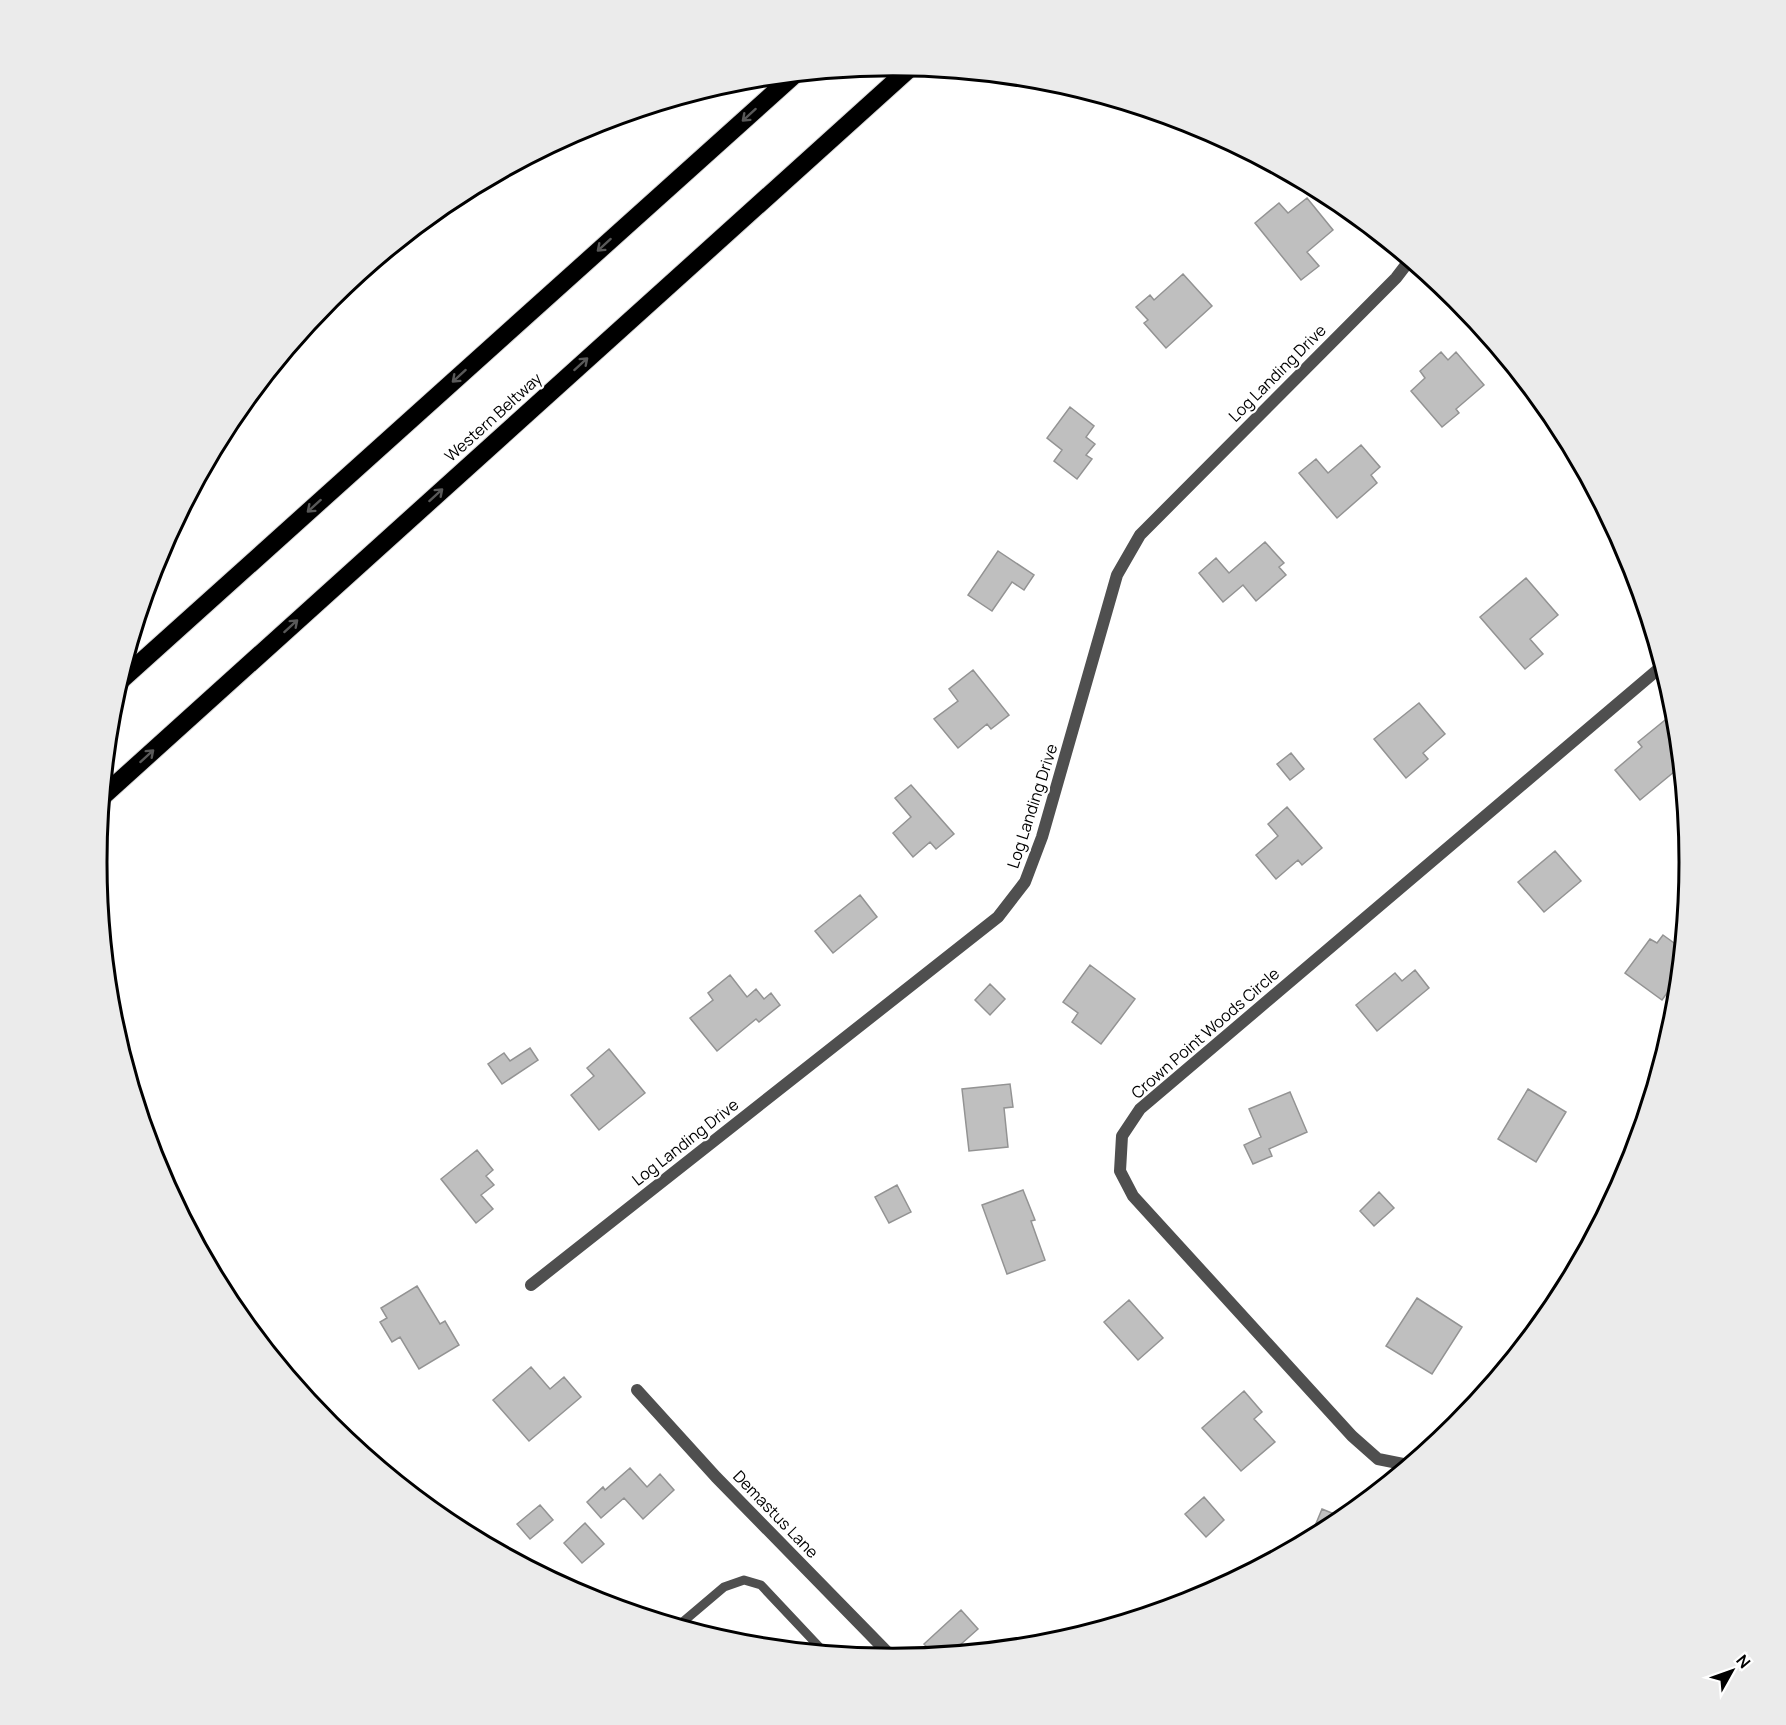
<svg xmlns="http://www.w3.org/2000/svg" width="1786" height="1725" viewBox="0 0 1786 1725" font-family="Manrope,sans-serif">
<rect width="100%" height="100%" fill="#fff"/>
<path fill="#bfbfbf" stroke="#939393" stroke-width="1.5" d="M 1307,198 L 1333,230 L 1307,252 L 1319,266 L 1301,280 L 1255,223 L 1279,203 L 1288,213 Z
M 1183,274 L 1212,306 L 1166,348 L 1144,323 L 1148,320 L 1136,307 L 1150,295 L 1154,300 Z
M 1441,352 L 1448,360 L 1456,352 L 1484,385 L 1456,409 L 1459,413 L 1442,427 L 1411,391 L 1425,378 L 1420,371 Z
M 1070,407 L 1094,426 L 1086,437 L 1095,444 L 1086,455 L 1092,459 L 1077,479 L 1054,461 L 1062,450 L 1047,438 Z
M 1361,445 L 1380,467 L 1371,475 L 1377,483 L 1337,518 L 1299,473 L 1316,459 L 1328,473 Z
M 1265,542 L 1284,563 L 1279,567 L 1286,575 L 1256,601 L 1243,585 L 1223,602 L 1199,573 L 1216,558 L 1229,573 Z
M 998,551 L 1034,575 L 1024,590 L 1012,582 L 992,611 L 968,595 Z
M 1526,578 L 1558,615 L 1530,639 L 1543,654 L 1525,669 L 1480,617 Z
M 973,670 L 1009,715 L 991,729 L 987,724 L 958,748 L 934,719 L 958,701 L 949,689 Z
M 1419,703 L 1445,734 L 1423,753 L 1428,759 L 1406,778 L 1374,739 Z
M 1675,712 L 1680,767 L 1640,800 L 1615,770 L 1642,747 L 1638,742 Z
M 1291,753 L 1304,769 L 1290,780 L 1277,764 Z
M 911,785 L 954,834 L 936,849 L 930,842 L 913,857 L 893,833 L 911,817 L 895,798 Z
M 1287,807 L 1322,848 L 1302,865 L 1298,860 L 1276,879 L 1256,855 L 1278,836 L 1268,824 Z
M 1555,851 L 1581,881 L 1544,912 L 1518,882 Z
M 860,895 L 877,917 L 833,953 L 815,931 Z
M 1663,935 L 1681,948 L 1678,978 L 1662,1000 L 1625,973 L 1650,939 L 1657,943 Z
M 1090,965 L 1135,999 L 1101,1044 L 1072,1022 L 1078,1013 L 1063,1002 Z
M 1415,970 L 1429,988 L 1377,1031 L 1356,1005 L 1395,973 L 1402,981 Z
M 730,975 L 747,997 L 756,989 L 764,999 L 771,993 L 780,1005 L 759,1022 L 756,1019 L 717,1051 L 690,1018 L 713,1000 L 708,993 Z
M 990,984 L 1005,999 L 990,1015 L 975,1000 Z
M 530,1048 L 538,1060 L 502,1084 L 488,1064 L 504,1053 L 510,1061 Z
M 609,1049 L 645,1093 L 599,1130 L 571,1095 L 594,1076 L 587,1068 Z
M 1010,1084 L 1013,1107 L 1004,1108 L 1008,1147 L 969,1151 L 962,1089 Z
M 1528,1089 L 1566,1112 L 1536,1162 L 1498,1139 Z
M 1290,1092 L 1307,1132 L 1269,1149 L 1272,1156 L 1253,1164 L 1244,1145 L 1261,1137 L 1249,1109 Z
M 477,1150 L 493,1170 L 486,1176 L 494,1185 L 481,1195 L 493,1209 L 476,1223 L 441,1179 Z
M 897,1185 L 911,1212 L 889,1223 L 875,1197 Z
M 1023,1190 L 1035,1220 L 1031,1221 L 1045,1260 L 1007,1274 L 982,1205 Z
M 1379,1192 L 1394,1208 L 1374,1226 L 1360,1211 Z
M 417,1286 L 440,1324 L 445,1321 L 459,1345 L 419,1369 L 400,1337 L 392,1342 L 380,1322 L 387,1318 L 381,1308 Z
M 1417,1298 L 1462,1327 L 1432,1374 L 1386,1346 Z
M 1129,1300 L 1163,1338 L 1138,1360 L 1104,1322 Z
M 531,1367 L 550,1389 L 564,1377 L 581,1397 L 529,1441 L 493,1400 Z
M 1244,1391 L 1262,1412 L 1254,1419 L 1275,1442 L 1241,1471 L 1202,1428 Z
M 630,1468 L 647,1487 L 660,1474 L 674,1490 L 643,1519 L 624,1498 L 601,1518 L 587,1502 L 603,1487 L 605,1490 Z
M 1204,1497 L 1224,1520 L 1206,1537 L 1185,1514 Z
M 540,1505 L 553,1520 L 530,1539 L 517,1524 Z
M 1322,1509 L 1344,1518 L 1335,1525 L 1310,1538 Z
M 585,1523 L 604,1544 L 582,1563 L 564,1543 Z
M 961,1610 L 978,1629 L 960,1645 L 966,1652 L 934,1655 L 924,1644 Z"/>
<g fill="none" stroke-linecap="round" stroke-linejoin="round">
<g stroke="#dbdbdb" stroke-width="20">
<path id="motorway" d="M 120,681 L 793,76
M 103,796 L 910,68"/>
</g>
<path stroke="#4f4f4f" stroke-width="9" d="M 678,1626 L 724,1587 L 744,1580 L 761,1585 L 824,1652"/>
<path stroke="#4f4f4f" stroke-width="12" d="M 531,1285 L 998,917 L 1025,882 L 1042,837 L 1117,575 L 1140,535 L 1396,278 L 1409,261
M 637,1390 L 716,1477 L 894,1659
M 1408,1465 L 1378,1459 L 1352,1436 L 1133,1196 L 1120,1171 L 1122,1136 L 1140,1109 L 1662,666"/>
<use href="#motorway" stroke="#000" stroke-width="18"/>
</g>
<defs><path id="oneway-shaft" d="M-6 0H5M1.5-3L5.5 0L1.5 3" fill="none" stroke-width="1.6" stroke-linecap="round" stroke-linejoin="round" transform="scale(1.5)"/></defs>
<g stroke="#595959">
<use href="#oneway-shaft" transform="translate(749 115) rotate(138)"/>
<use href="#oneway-shaft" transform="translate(604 245) rotate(138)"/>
<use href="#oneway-shaft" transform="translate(581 364) rotate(-42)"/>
<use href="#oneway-shaft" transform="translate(459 376) rotate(138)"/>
<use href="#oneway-shaft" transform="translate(436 495) rotate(-42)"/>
<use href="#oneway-shaft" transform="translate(314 506) rotate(138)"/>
<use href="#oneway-shaft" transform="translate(291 626) rotate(-42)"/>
<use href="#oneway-shaft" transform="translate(147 756) rotate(-42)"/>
</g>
<g text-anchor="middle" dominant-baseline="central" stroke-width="4.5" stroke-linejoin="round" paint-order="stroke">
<g font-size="16" fill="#000" stroke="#fff">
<text transform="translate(1277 373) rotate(-45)">Log Landing Drive</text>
<text transform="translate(493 417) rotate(-42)">Western Beltway</text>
<text transform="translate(1032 806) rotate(-72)">Log Landing Drive</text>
<text transform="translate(1205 1033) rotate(-41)">Crown Point Woods Circle</text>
<text transform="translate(685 1142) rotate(-38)">Log Landing Drive</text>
<text transform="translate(776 1514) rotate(46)">Demastus Lane</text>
</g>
</g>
<path d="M0 0H1786V1725H0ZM107 862a786 786 0 1 1 1572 0a786 786 0 1 1-1572 0Z" fill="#ebebeb" fill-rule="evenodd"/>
<path fill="none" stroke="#000" stroke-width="3" d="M107 862a786 786 0 1 1 1572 0a786 786 0 1 1-1572 0Z"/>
<g transform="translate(1732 1671) rotate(50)" stroke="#ffffff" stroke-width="4.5" paint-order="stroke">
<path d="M0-4.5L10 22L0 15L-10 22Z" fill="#000000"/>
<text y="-9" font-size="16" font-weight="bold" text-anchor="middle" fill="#000000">N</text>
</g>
</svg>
